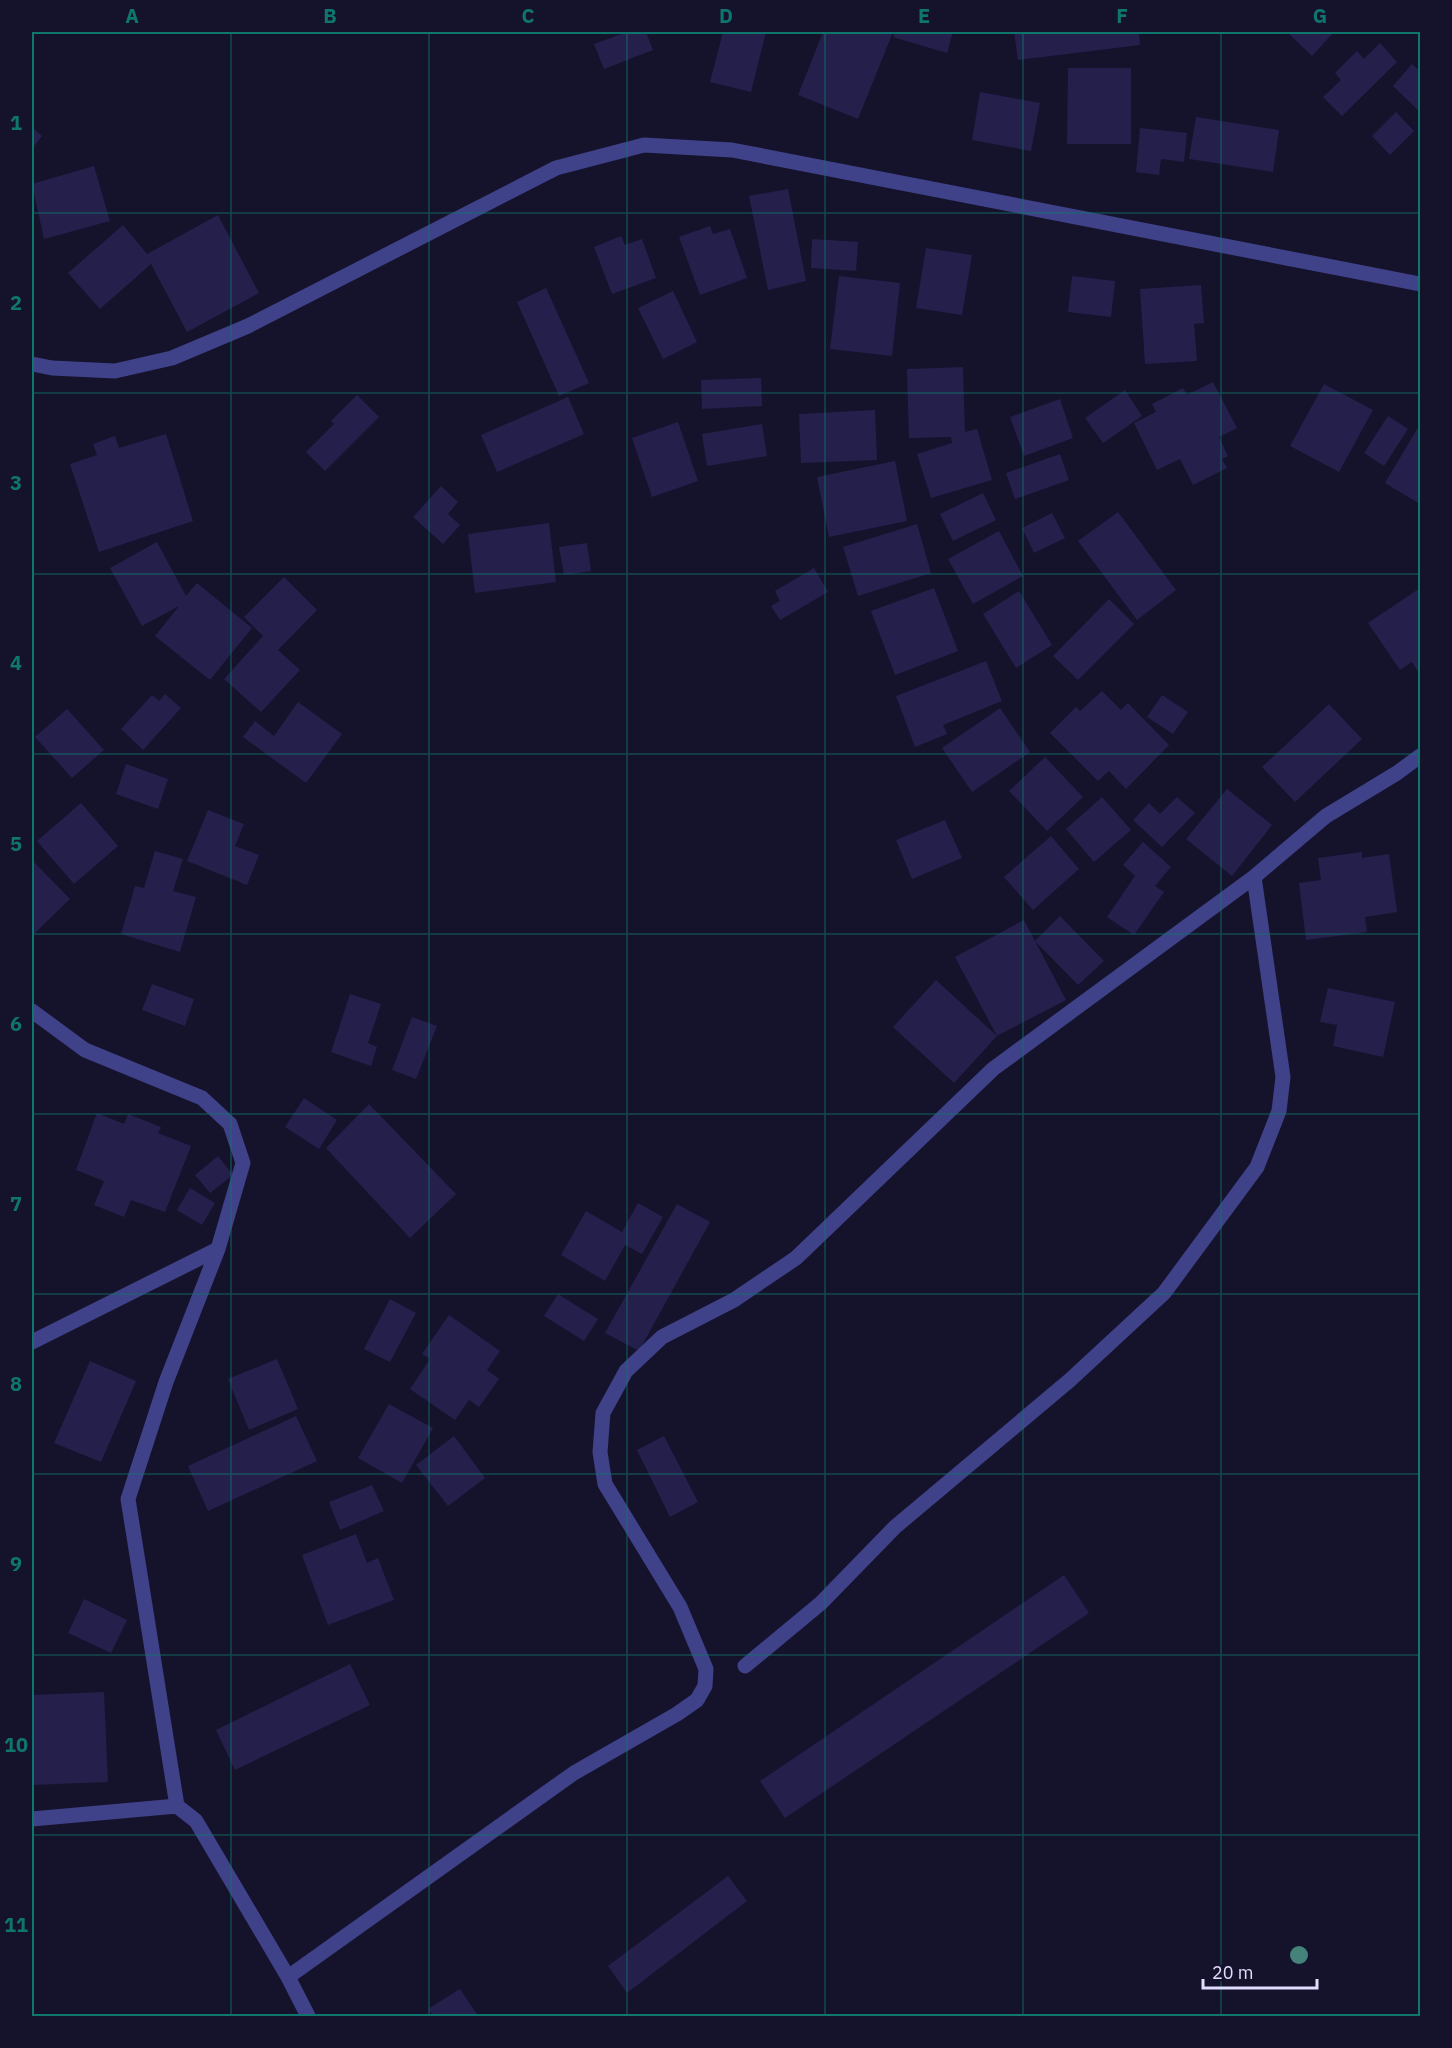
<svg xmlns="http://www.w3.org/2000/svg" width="1452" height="2048" viewBox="0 0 1452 2048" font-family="'IBM Plex Sans',sans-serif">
<rect width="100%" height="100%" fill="#15122c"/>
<path fill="#251f4c" d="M 627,32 L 646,32 L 653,50 L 604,69 L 594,44 Z
M 723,32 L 766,32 L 751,92 L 710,82 Z
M 823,32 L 893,32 L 858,119 L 798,95 Z
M 895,32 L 953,32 L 947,53 L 893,37 Z
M 1014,32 L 1139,32 L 1140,45 L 1018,60 Z
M 1287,32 L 1334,32 L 1312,56 Z
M 1380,43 L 1397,62 L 1342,116 L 1323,97 L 1341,80 L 1335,73 L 1357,51 L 1364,59 Z
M 1412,64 L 1420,71 L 1420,112 L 1393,86 Z
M 1068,68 L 1131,68 L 1131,144 L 1067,144 Z
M 980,92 L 1040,103 L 1031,151 L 972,140 Z
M 1396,112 L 1414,131 L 1390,155 L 1372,136 Z
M 1196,117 L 1279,130 L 1273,172 L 1189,159 Z
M 32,127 L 42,136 L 32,149 Z
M 1140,128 L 1187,133 L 1184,162 L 1161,159 L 1159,175 L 1136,172 Z
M 94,166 L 110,221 L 44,239 L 32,184 Z
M 788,189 L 806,281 L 768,290 L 749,196 Z
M 218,215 L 259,293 L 187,332 L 151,264 L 100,309 L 68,273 L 123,225 L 147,254 Z
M 710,226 L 713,234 L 730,229 L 747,278 L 700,295 L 679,237 Z
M 621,236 L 625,245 L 642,239 L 656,278 L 612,294 L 594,247 Z
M 812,239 L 858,242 L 856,271 L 811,268 Z
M 926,248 L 972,255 L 962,315 L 916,308 Z
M 839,276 L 900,283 L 892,356 L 830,349 Z
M 1072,276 L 1115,281 L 1111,317 L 1068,312 Z
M 1201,285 L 1204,323 L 1194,324 L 1197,361 L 1145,364 L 1140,289 Z
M 546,288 L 589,383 L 559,396 L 517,302 Z
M 673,291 L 697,342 L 663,359 L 638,308 Z
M 963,367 L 965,432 L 977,429 L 992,480 L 931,498 L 917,454 L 952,443 L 951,437 L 909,438 L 907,369 Z
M 761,378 L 762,406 L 702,409 L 701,380 Z
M 1213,382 L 1237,428 L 1219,437 L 1228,456 L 1222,459 L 1227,468 L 1193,485 L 1180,459 L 1157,470 L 1134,423 L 1156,412 L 1152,404 L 1183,388 L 1187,395 Z
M 1324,384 L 1373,410 L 1339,472 L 1290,446 Z
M 1125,390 L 1142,416 L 1103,443 L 1085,418 Z
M 357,395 L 379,417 L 325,471 L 306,452 L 334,424 L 331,421 Z
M 568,397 L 584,434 L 497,472 L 481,435 Z
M 1060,399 L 1073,438 L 1024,456 L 1010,417 Z
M 875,410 L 877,460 L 801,463 L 799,414 Z
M 1388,416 L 1408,429 L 1384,466 L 1364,453 Z
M 678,422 L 698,481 L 652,497 L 632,438 Z
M 762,424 L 767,456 L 707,466 L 702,434 Z
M 1420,424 L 1420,504 L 1385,483 Z
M 166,434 L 193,521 L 99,552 L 70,464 L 97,455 L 93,444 L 115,436 L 119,448 Z
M 1060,454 L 1069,480 L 1015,499 L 1006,473 Z
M 895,461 L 907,521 L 829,537 L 817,477 Z
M 441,486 L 458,502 L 448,514 L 460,525 L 443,544 L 413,517 Z
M 983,493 L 996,520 L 953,541 L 940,514 Z
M 1118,512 L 1176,590 L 1137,620 L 1078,541 Z
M 1052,513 L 1065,538 L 1034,553 L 1022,528 Z
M 549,523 L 556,582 L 475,593 L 468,534 Z
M 917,524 L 931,573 L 858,596 L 843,547 Z
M 999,531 L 1023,576 L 973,604 L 948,559 Z
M 157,542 L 186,596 L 197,583 L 252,628 L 210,680 L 155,636 L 179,606 L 142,626 L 110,568 Z
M 587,543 L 591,571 L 564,575 L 559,547 Z
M 814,568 L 828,592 L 780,620 L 771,606 L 780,601 L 775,591 Z
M 284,577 L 317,610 L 278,650 L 300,670 L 261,712 L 224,679 L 263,636 L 244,617 Z
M 934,588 L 958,651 L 895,675 L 871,611 Z
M 1420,588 L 1420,675 L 1412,662 L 1400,670 L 1368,623 Z
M 1019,591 L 1052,645 L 1016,668 L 983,614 Z
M 1109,599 L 1134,624 L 1078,680 L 1053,656 Z
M 986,661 L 1002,701 L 943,725 L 947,734 L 915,747 L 896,696 Z
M 1102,691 L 1121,710 L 1128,703 L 1169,745 L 1126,789 L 1109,771 L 1098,781 L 1050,733 L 1076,707 L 1080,711 Z
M 165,694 L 181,708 L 143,750 L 121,729 L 152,695 L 159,701 Z
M 1162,695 L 1188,712 L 1173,734 L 1147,717 Z
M 298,702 L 342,734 L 306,783 L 243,737 L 255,721 L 274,736 Z
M 1329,704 L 1362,739 L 1295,802 L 1262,767 Z
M 1000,708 L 1030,752 L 972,792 L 942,748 Z
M 67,709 L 104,750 L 72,778 L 35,737 Z
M 1045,757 L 1083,797 L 1047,831 L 1009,791 Z
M 126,764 L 168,779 L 158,809 L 116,794 Z
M 1227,789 L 1272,825 L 1232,876 L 1186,839 Z
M 1102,797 L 1131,830 L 1094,862 L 1066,829 Z
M 1177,797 L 1195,813 L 1162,847 L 1133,820 L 1149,803 L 1160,814 Z
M 81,803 L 118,846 L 74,884 L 37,841 Z
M 208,810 L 244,824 L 235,846 L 259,855 L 247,885 L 187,861 Z
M 945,820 L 962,858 L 912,879 L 896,840 Z
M 1051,836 L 1079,869 L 1033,910 L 1004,877 Z
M 1143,842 L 1171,867 L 1155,886 L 1164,892 L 1134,935 L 1107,917 L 1135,876 L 1123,865 Z
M 155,851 L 183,859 L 173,891 L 196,897 L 180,952 L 121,934 L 135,886 L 144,888 Z
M 1362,852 L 1362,858 L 1389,854 L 1397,912 L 1365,917 L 1367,932 L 1306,940 L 1299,883 L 1321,880 L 1318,858 Z
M 33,861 L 70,899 L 32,936 L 32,862 Z
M 1060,916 L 1104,961 L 1078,985 L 1035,941 Z
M 1024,920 L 1066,1000 L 997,1036 L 955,957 Z
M 936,980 L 997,1036 L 954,1083 L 893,1027 Z
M 152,984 L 194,999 L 185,1026 L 142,1010 Z
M 1328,988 L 1395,1002 L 1383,1057 L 1333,1046 L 1337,1025 L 1320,1022 Z
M 350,994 L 381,1004 L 368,1043 L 377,1047 L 371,1066 L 331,1052 Z
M 412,1017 L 437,1026 L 416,1079 L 392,1070 Z
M 304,1098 L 337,1120 L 319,1149 L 285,1127 Z
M 369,1104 L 456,1194 L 410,1238 L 326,1148 Z
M 97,1113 L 124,1124 L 128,1114 L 161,1127 L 158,1133 L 191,1146 L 165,1212 L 131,1200 L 124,1217 L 94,1205 L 104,1181 L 76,1170 Z
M 218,1156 L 233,1175 L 210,1193 L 195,1175 Z
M 190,1188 L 215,1203 L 202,1225 L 177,1210 Z
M 638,1203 L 663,1217 L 642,1254 L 625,1245 L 605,1281 L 561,1255 L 586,1211 L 622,1232 Z
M 677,1204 L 710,1222 L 639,1351 L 605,1333 Z
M 558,1294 L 598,1319 L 584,1341 L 544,1316 Z
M 390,1299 L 416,1313 L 390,1362 L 364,1349 Z
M 449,1315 L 500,1351 L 487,1370 L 499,1379 L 479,1407 L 469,1400 L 455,1420 L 410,1389 L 430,1359 L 422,1354 Z
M 277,1359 L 298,1409 L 249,1430 L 228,1379 Z
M 90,1361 L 136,1381 L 101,1462 L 54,1443 Z
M 389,1404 L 433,1428 L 402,1483 L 358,1458 Z
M 296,1416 L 317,1461 L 208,1511 L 188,1466 Z
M 454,1436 L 485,1478 L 448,1506 L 416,1465 Z
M 664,1436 L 698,1502 L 670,1517 L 637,1450 Z
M 372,1485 L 384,1511 L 340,1530 L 329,1502 Z
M 356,1534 L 367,1563 L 378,1558 L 394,1600 L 328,1625 L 302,1555 Z
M 1064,1575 L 1089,1613 L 785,1818 L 760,1781 Z
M 84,1599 L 127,1620 L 111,1653 L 68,1633 Z
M 350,1664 L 370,1705 L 235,1770 L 216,1730 Z
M 104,1692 L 108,1782 L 32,1785 L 32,1695 Z
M 728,1876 L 747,1901 L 627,1993 L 608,1966 Z
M 460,1989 L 478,2016 L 433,2016 L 428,2009 Z"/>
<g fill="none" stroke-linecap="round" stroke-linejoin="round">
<path stroke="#3f4189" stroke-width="15" d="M 32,364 L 52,368 L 115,371 L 172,358 L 248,326 L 556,168 L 644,145 L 732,150 L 1420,284
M 32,1011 L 85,1050 L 202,1098 L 230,1124 L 243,1163 L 218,1249 L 166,1382 L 128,1499 L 177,1806
M 32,1342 L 218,1249
M 745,1666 L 821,1603 L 895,1527 L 1070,1380 L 1164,1293 L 1257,1167 L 1279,1111 L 1283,1077 L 1254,877
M 32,1819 L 177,1806 L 196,1821 L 288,1977 L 308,2016
M 288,1977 L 574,1773 L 677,1714 L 697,1700 L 705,1686 L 706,1669 L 680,1607 L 605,1484 L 600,1452 L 603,1413 L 626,1371 L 662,1337 L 734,1300 L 796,1258 L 993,1069 L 1254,877 L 1326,816 L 1397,773 L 1420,756"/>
</g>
<circle fill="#44827a" cx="1299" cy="1955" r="9"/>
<path fill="none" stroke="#0f766e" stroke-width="1.5" stroke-opacity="0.55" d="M 231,32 L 231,2016M 429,32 L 429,2016M 627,32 L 627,2016M 825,32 L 825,2016M 1023,32 L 1023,2016M 1221,32 L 1221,2016M 32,213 L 1420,213M 32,393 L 1420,393M 32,574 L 1420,574M 32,754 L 1420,754M 32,934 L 1420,934M 32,1114 L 1420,1114M 32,1294 L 1420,1294M 32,1474 L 1420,1474M 32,1655 L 1420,1655M 32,1835 L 1420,1835"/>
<rect width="1452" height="2048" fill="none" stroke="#15122c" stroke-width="66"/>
<path d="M1203 1979v9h114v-9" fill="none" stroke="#e0defe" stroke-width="3"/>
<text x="1212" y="1979" font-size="18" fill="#e0defe" stroke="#15122c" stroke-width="4.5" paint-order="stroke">20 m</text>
<rect x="33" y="33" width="1386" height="1982" fill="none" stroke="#0f766e" stroke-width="2"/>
<g font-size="20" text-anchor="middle" font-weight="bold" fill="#0f766e">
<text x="132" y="23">A</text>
<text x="330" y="23">B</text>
<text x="528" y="23">C</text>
<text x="726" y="23">D</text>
<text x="924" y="23">E</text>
<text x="1122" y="23">F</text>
<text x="1320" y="23">G</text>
<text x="16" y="130">1</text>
<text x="16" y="310">2</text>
<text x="16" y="490">3</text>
<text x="16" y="670">4</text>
<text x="16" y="851">5</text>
<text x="16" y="1031">6</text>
<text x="16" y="1211">7</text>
<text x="16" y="1391">8</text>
<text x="16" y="1571">9</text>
<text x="16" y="1752">10</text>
<text x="16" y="1932">11</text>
</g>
</svg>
